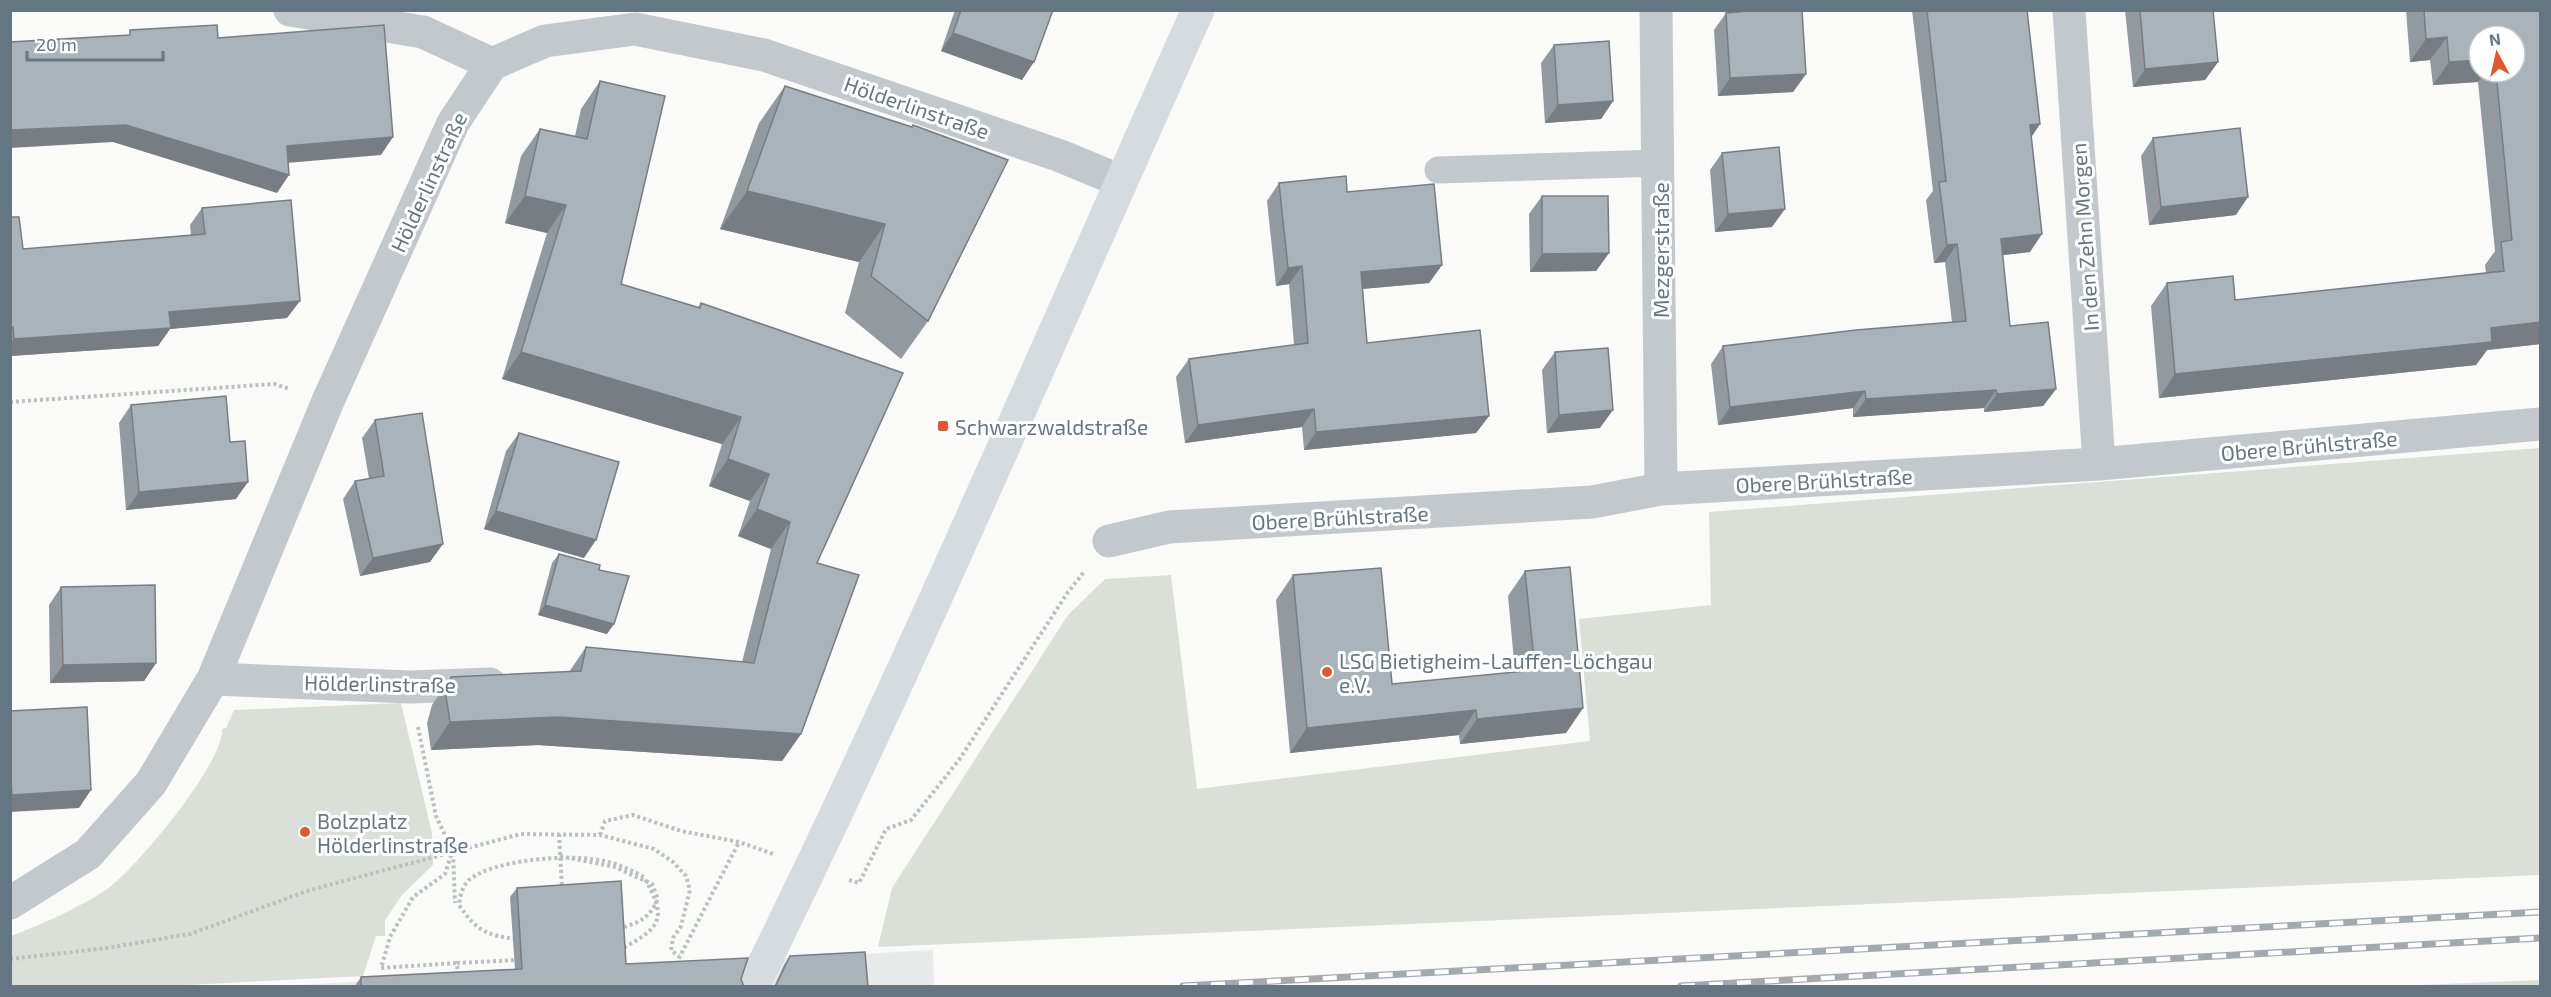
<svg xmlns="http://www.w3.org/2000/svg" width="2551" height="997" viewBox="0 0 2551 997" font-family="'Exo 2',sans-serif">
<rect width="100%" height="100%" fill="#fafaf8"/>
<path fill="#e8e9e9" d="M 933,950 L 934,986 L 278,986 Z"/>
<path fill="#dadfd7" d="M 2540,448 L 2540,875 L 878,947 L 892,888 L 1068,615 L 1105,579 L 1171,575 L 1197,789 L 1590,741 L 1579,619 L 1711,605 L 1709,512 Z
M 401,703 L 432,833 L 433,865 L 402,895 L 385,920 L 385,936 L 376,936 L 363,976 L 169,986 L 11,986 L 11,936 C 41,925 78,908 106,890 C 135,870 224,763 222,729 L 226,728 L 234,710 Z
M 2540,980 L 2540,986 L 2396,986 Z"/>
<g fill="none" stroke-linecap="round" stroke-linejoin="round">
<path stroke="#bbbfc2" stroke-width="4" stroke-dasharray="3 3" stroke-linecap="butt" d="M 10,402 L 274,384 L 290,389
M 418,727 L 436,816 L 453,852 L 455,903
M 559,834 L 562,888
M 600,835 L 605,821 L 633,815 L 681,831 L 739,842 L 773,854
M 451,855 L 445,874 L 413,897 L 390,937 L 381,968 L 457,963
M 560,856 L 615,867 L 652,884 L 658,899 C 649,918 641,922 621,928
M 849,880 L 859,883 L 886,829 L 911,820 L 959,760 L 1068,592 L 1084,572
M 516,939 C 485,935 476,930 459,905 C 460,896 462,887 469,880 C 493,860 562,855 592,859 C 611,861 628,868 644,877 C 666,917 664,926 623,948
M 10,959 L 107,948 L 190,934 L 310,890 L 521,834 L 600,835 L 654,849 L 673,862 L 686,876 L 690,890 L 681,926 L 673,938 L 671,950 L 679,956
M 676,964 L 739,842
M 458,975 L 457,963 L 518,960"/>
<path stroke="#c3c8cc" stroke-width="27" d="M 1438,170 L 1660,163"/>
<path stroke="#c3c8cc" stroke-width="33" d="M 290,10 L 423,32 L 492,64
M 1656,10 L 1661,489
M 2069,10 L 2099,464
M 1109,541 L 1169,527 L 1592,502 L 1661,489 L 2099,464 L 2540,424
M 213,679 L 411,687 L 490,684
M 10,903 L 88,854 L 151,783 L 213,679 L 328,401 L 453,123 L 492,64 L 545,41 L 635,29 L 764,55 L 1058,155 L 1121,181"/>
<path stroke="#d6dbdf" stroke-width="33" d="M 753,986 C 911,666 1051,337 1198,10"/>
<g stroke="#a2aab0" stroke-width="7">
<path id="rail" d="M 1183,986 L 2540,912
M 1681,986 L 2540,938"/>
</g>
<use href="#rail" stroke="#fff" stroke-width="4.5" stroke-dasharray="14" stroke-linecap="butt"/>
</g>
<path fill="#929a9f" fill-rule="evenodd" d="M 955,10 L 1053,10 L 1022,80 L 941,51 Z
M 1912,10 L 2027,10 L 2040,124 L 2031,137 L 2030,252 L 2002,255 L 2010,326 L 2056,389 L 2043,406 L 1984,412 L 1984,408 L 1853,417 L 1853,408 L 1718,425 L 1711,364 L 1723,346 L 1952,322 L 1945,262 L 1934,263 L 1926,200 L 1933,191 Z
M 2125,10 L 2213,10 L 2218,62 L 2205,80 L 2133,87 Z
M 2406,10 L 2541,10 L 2541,344 L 2487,350 L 2476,365 L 2159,398 L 2151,306 L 2167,283 L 2235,300 L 2486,273 L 2485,265 L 2495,251 L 2478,82 L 2433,85 L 2430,60 L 2410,62 ZM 2515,36 L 2515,72 L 2479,72 Z
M 1726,13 L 1806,74 L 1793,92 L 1718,96 L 1714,30 Z
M 1554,45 L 1613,101 L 1601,119 L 1545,123 L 1541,63 Z
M 600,81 L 621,284 L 698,307 L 701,303 L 817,563 L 801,734 L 782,761 L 538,745 L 431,750 L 427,723 L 432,705 L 451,677 L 569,672 L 586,647 L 742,662 L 771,549 L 738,536 L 750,501 L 709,486 L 722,444 L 502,379 L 547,233 L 505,223 L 521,156 L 540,129 L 575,136 L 581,109 Z
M 785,86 L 912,127 L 913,125 L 928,321 L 901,359 L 845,313 L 859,262 L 720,229 L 759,123 Z
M 2153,138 L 2236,215 L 2149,225 L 2141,156 Z
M 1722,153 L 1772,227 L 1715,232 L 1710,170 Z
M 1279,183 L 1347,192 L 1442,265 L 1429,283 L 1363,289 L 1367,343 L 1489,416 L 1476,433 L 1304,450 L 1302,427 L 1185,443 L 1176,377 L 1189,359 L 1294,345 L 1289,284 L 1276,286 L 1267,201 Z
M 1542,196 L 1609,253 L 1596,271 L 1530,272 L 1529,214 Z
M 202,208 L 287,318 L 170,329 L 158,346 L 10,356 L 10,217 L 23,249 L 191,235 L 190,225 Z
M 1555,352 L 1600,428 L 1547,433 L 1542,370 Z
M 131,405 L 230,442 L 236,499 L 126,510 L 119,423 Z
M 375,420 L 430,562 L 360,576 L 343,499 L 355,481 L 369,479 L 362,438 Z
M 519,433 L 584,558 L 484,529 L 506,451 Z
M 559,554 L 599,570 L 607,634 L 538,615 L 552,563 Z
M 1525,571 L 1583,708 L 1566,733 L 1460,744 L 1459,735 L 1290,753 L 1276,600 L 1293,575 L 1392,684 L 1515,672 L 1508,596 Z
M 61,587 L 156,663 L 144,681 L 50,683 L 49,605 Z
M 517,888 L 626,964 L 741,979 L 744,987 L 354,987 L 361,977 L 515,969 L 510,897 Z
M 790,956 L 868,987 L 774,987 L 784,965 Z"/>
<path fill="#777d82" d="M 953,33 L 1034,62 L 1022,80 L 941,51 Z
M 2447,37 L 2430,60 L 2410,62 L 2426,39 Z
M 2479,60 L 2479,72 L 2485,72 L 2478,82 L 2433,85 L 2449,62 Z
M 2218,62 L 2205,80 L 2133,87 L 2145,69 Z
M 1806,74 L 1793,92 L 1718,96 L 1730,78 Z
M 1613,101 L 1601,119 L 1545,123 L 1558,105 Z
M 2040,124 L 2028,142 L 2030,125 Z
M 126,125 L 289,175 L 277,193 L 113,142 L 10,148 L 10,130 Z
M 393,137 L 381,155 L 274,164 L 287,146 Z
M 747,191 L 885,224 L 859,262 L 720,229 Z
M 525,196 L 566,205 L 547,233 L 505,223 Z
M 2248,197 L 2236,215 L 2149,225 L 2161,207 Z
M 1785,209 L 1772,227 L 1715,232 L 1728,214 Z
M 2042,234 L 2030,252 L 1988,257 L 2001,239 Z
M 1957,244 L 1945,262 L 1934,263 L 1947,245 Z
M 1609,253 L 1596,271 L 1530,272 L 1542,254 Z
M 1442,265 L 1429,283 L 1349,290 L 1361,272 Z
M 1302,266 L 1289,284 L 1276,286 L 1288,268 Z
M 300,301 L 287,318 L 170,329 L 158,346 L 10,356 L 10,344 L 14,339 L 169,312 Z
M 2541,322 L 2541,344 L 2487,350 L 2476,365 L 2159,398 L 2175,374 L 2491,328 Z
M 521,352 L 741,417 L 722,444 L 502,379 Z
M 2056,389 L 2043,406 L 1984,412 L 1997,394 Z
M 1996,390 L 1984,408 L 1853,417 L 1866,399 Z
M 1865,391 L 1853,408 L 1718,425 L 1730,407 Z
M 1314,409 L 1302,427 L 1185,443 L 1198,425 Z
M 1613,410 L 1600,428 L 1547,433 L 1559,415 Z
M 1489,416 L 1476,433 L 1304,450 L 1316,432 Z
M 728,459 L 769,474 L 750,501 L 709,486 Z
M 248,482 L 236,499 L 126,510 L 139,492 Z
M 757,509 L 790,522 L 771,549 L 738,536 Z
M 496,511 L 596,540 L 584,558 L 484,529 Z
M 443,544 L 430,562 L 360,576 L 373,558 Z
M 545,605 L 614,624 L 607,634 L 538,615 Z
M 156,663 L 144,681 L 50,683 L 63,665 Z
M 1583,708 L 1566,733 L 1460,744 L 1477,719 Z
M 1476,710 L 1459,735 L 1290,753 L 1307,728 Z
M 558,717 L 801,734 L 782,761 L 538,745 L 431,750 L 450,722 Z
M 91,790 L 79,808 L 10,812 L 10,797 L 12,795 Z"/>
<path fill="#aab3b9" stroke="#777d82" stroke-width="1.5" d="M 961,10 L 1053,10 L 1034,62 L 953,33 Z
M 1760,10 L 1802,10 L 1806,74 L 1730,78 L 1726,13 Z
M 1927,10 L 2027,10 L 2040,124 L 2030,125 L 2042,234 L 2001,239 L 2010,326 L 2048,322 L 2056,389 L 1997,394 L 1996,390 L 1866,399 L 1865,391 L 1730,407 L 1723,346 L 1856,330 L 1966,321 L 1957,244 L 1947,245 L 1939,182 L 1946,181 Z
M 2140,10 L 2213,10 L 2218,62 L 2145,69 Z
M 2424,10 L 2541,10 L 2541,322 L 2491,328 L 2492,342 L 2175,374 L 2167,283 L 2233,276 L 2235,300 L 2504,271 L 2501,242 L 2512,240 L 2496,72 L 2515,72 L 2515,36 L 2479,36 L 2479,60 L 2449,62 L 2447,37 L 2426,39 Z
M 217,25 L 218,38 L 384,25 L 393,137 L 287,146 L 289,175 L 126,125 L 10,130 L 10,42 L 130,35 L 130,30 Z
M 1609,41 L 1613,101 L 1558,105 L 1554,45 Z
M 600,81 L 665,96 L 621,284 L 700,308 L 701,303 L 903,373 L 817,563 L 859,575 L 801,734 L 558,717 L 450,722 L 446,696 L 451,677 L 581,671 L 586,647 L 754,663 L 790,522 L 757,509 L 769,474 L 728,459 L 741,417 L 521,352 L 566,205 L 525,196 L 540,129 L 587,139 Z
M 785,86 L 912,127 L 913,125 L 1008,160 L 928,321 L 871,276 L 885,224 L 747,191 Z
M 2240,128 L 2248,197 L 2161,207 L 2153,138 Z
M 1779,147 L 1785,209 L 1728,214 L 1722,153 Z
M 1346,176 L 1347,192 L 1434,184 L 1442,265 L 1361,272 L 1367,343 L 1480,330 L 1489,416 L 1316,432 L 1314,409 L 1198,425 L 1189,359 L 1308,343 L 1302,266 L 1288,268 L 1279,183 Z
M 1542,196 L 1608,196 L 1609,253 L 1542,254 Z
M 291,200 L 300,301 L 169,312 L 171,328 L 14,339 L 13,327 L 10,327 L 10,217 L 19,217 L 23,249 L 205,234 L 202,208 Z
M 1608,348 L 1613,410 L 1559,415 L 1555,352 Z
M 226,396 L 230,442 L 245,441 L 248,482 L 139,492 L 131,405 Z
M 422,413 L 443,544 L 373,558 L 355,481 L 384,476 L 375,420 Z
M 519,433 L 619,462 L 596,540 L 496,511 Z
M 559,554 L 600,565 L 599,570 L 629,576 L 614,624 L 545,605 Z
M 1570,567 L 1583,708 L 1477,719 L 1476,710 L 1307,728 L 1293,575 L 1381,568 L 1392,684 L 1535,670 L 1525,571 Z
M 155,585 L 156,663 L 63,665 L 61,587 Z
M 87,707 L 91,790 L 12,795 L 10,769 L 10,711 Z
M 621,881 L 626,964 L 748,958 L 741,979 L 744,987 L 361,987 L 361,977 L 522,969 L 517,888 Z
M 865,952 L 868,987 L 775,987 L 790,956 Z"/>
<g fill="#e4572e" stroke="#fff" stroke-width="2">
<rect x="937" y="420" width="12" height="12" rx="3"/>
<circle cx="1327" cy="672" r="6"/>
<circle cx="305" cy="832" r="6"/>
</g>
<g text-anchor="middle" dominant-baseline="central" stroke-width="6" stroke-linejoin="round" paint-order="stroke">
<g font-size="21" fill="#657683" stroke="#fff">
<text transform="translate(917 107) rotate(19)">Hölderlinstraße</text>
<text transform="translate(428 182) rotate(-65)">Hölderlinstraße</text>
<text transform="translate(2084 237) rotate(-94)">In den Zehn Morgen</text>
<text transform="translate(1660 250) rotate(-90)">Mezgerstraße</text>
<text transform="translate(2309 445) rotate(-5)">Obere Brühlstraße</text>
<text transform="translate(1824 480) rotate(-3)">Obere Brühlstraße</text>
<text transform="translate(1340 517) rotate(-3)">Obere Brühlstraße</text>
<text transform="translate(380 683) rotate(1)">Hölderlinstraße</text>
</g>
<g font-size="21" fill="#657683" stroke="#fff" text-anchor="start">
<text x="955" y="426">Schwarzwaldstraße</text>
<text x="1339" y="660">LSG Bietigheim-Lauffen-Löchgau<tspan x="1339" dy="24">e.V.</tspan></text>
<text x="317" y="820">Bolzplatz<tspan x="317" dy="24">Hölderlinstraße</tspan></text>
</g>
</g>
<rect width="2551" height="997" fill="none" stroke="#657683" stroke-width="24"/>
<g transform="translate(2497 54) rotate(352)"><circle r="28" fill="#ffffff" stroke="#c1c8cd" stroke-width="1.5"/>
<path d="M0-4.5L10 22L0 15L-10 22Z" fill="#e4572e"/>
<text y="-9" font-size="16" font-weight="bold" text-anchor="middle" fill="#657683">N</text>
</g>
<path d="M27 51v9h136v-9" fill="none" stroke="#657683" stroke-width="3"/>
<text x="36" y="51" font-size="18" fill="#657683" stroke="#ffffff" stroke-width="4.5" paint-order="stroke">20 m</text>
</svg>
